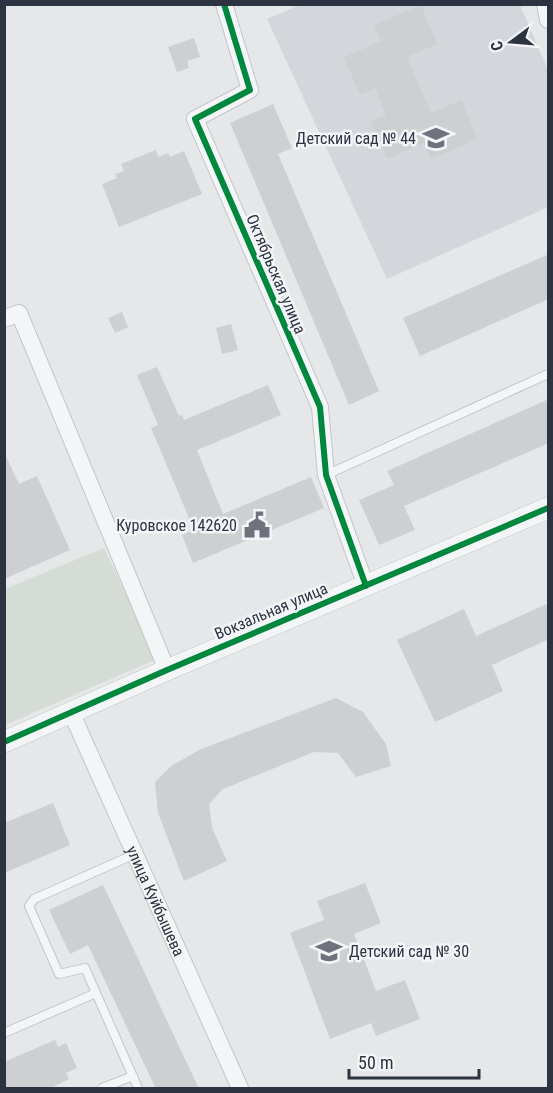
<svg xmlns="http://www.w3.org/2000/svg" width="553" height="1093" viewBox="0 0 553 1093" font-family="'Roboto Condensed',sans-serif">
<rect width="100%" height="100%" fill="#e5e7e9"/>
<path fill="#d4d6dc" d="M 300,5 L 520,5 L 548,70 L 548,207 L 387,279 L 267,19 Z"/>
<path fill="#d5dcd6" d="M 104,548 L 157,659 L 5,725 L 5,589 Z"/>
<path fill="#cdcfd1" d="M 421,5 L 437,44 L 407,57 L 431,113 L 461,100 L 478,139 L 431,159 L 424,143 L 387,159 L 371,121 L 386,115 L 375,88 L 360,95 L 344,57 L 381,41 L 374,25 Z
M 194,38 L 200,57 L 187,61 L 189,68 L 177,72 L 168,47 Z
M 273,104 L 292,148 L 278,154 L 379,391 L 349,405 L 230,123 Z
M 156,150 L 158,157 L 168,153 L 170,157 L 184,151 L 202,194 L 119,227 L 102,184 L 117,178 L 115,174 L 124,171 L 121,164 Z
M 549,254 L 549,299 L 420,356 L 403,318 Z
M 122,312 L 128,327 L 115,333 L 108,318 Z
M 231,324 L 238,350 L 222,354 L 216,328 Z
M 157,367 L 179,416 L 182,415 L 184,420 L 268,385 L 281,415 L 197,450 L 223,514 L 311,477 L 324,508 L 193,563 L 182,535 L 194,530 L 151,428 L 158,425 L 137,375 Z
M 549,399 L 549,443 L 404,506 L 415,530 L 379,545 L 359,500 L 394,485 L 387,471 Z
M 4,452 L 19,484 L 37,476 L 70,550 L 4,579 Z
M 549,603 L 549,639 L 492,665 L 503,691 L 435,722 L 397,640 L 464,609 L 476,636 Z
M 336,698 L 363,712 L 386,744 L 391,766 L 356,777 L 338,753 L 314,752 L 223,789 L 209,804 L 212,828 L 227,861 L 184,881 L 158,813 L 155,782 L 171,766 L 201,749 Z
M 53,803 L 70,845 L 4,873 L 4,823 Z
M 365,883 L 381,923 L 354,934 L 376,991 L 405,980 L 420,1019 L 376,1036 L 371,1023 L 330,1039 L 290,933 L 324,920 L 317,901 Z
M 103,885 L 124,929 L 199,1089 L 156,1089 L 88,945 L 70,954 L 49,910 Z
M 55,1040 L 58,1047 L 66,1043 L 77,1068 L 66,1073 L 69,1079 L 49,1089 L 4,1089 L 4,1062 Z"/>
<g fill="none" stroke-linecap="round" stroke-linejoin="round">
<g stroke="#c3c5c7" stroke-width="10">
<path id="service" d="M 326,475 L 548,374
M 96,993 L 85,968 L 59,974 L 29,906 L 34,899 L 135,854
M 4,1033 L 96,993 L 138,1088
M 102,1088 L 133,1076"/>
</g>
<g stroke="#c3c5c7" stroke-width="18">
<g id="minor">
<path d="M 224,4 L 250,90 L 195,119 L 320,407 L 326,475 L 366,586"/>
<path d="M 545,4 L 548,20"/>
<path d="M 4,319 L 19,313 L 167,670"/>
<path id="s1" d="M 71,712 L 240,1088"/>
</g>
</g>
<g stroke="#c3c5c7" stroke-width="22">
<path id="tertiary" d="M 4,742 L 167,670 L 548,508"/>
</g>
<use href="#service" stroke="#f4f5f6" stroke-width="8"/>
<use href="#minor" stroke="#f4f5f6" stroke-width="16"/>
<use href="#tertiary" stroke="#f4f5f6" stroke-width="21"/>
<g stroke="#f3f5f8" stroke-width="10">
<path id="cycleway" d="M 224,4 L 250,90 L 195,119 L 320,407 L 326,475 L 366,586
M 4,742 L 167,670 L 548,508"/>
</g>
<use href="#cycleway" stroke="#00873e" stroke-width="6"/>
</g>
<defs>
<g id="school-bare" transform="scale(2.07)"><path d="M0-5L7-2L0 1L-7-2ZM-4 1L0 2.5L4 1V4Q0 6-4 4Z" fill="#6d727c" stroke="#f3f5f8" stroke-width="2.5" paint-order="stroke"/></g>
<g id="civic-bare" transform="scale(2.07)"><path d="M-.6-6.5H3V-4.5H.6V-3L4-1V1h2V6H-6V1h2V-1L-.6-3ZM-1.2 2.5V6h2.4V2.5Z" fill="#6d727c" stroke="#f3f5f8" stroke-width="2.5" paint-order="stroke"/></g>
</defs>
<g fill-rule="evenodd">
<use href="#school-bare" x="436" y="138"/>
<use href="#civic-bare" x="257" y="525"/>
<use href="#school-bare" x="329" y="951"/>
</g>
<g text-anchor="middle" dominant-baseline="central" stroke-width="5" stroke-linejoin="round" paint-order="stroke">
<g font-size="16" fill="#2d3341" stroke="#f3f5f8" text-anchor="end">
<text x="416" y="138">Детский сад № 44</text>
<text x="237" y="525">Куровское 142620</text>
<text x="349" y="951" text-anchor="start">Детский сад № 30</text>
</g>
<g font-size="16" fill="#2d3341" stroke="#f3f5f8">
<text transform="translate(276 274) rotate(67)">Октябрьская улица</text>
<text transform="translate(271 611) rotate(-23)">Вокзальная улица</text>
<text stroke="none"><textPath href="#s1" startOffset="207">улица Куйбышева</textPath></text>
</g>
</g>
<rect width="553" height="1093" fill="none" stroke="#2d3341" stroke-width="12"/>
<g transform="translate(511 42) rotate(254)" stroke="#f3f5f8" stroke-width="4.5" paint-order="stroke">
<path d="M0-4.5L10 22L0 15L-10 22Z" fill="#2d3341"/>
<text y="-9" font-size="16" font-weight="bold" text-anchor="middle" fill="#2d3341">С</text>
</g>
<path d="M349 1069v9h130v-9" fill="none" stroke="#2d3341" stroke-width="3"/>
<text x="358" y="1069" font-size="18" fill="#2d3341" stroke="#f3f5f8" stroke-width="4.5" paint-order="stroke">50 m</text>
</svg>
